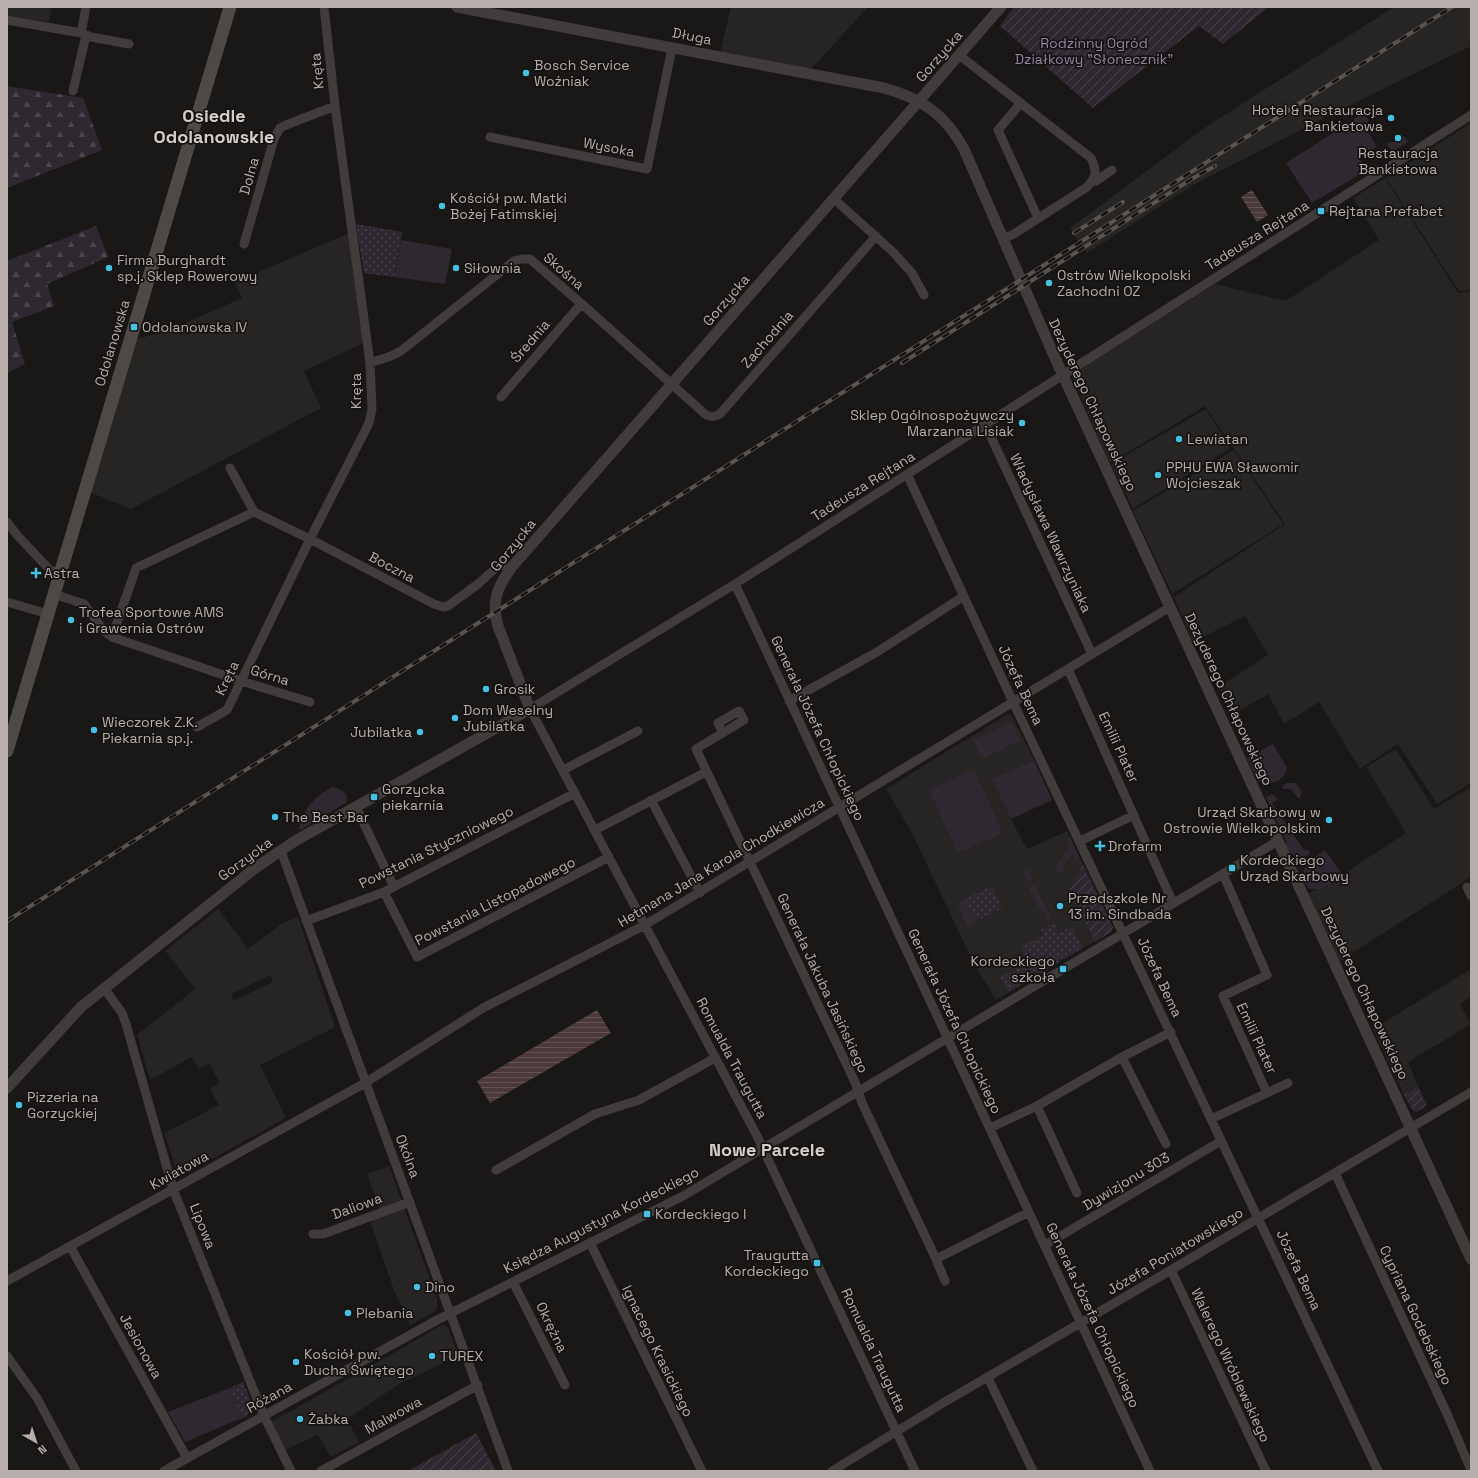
<svg xmlns="http://www.w3.org/2000/svg" width="1478" height="1478" viewBox="0 0 1478 1478" font-family="'Space Grotesk',sans-serif">
<defs>
<pattern id="forest-firs" width="22" height="20" patternUnits="userSpaceOnUse"><rect width="22" height="20" fill="#2e2830"/><path d="M5 1l3.5 6h-7zM16 11l3.5 6h-7z" fill="#4a454b"/></pattern>
<pattern id="park-dots" width="8" height="8" patternUnits="userSpaceOnUse"><rect width="8" height="8" fill="#2e2830"/><path d="M2 2h.1M6 6h.1" fill="none" stroke="#4a454b" stroke-width="1.8" stroke-linecap="round"/></pattern>
<pattern id="garden-furrows" width="10" height="10" patternUnits="userSpaceOnUse"><rect width="10" height="10" fill="#2e2830"/><path d="M-1 1l2-2M0 10L10 0M9 11l2-2" fill="none" stroke="#4a454b"/></pattern>
<pattern id="water-rules" width="6" height="5" patternUnits="userSpaceOnUse"><rect width="6" height="5" fill="#4c3a3b"/><path d="M0 2.5h6" fill="none" stroke="#645455"/></pattern>
</defs>
<rect width="100%" height="100%" fill="#191817"/>
<path fill="#262523" fill-rule="evenodd" d="M 7,7 L 52,7 L 49,22 L 7,15 Z
M 731,7 L 868,7 L 812,68 L 803,68 L 720,53 Z
M 1394,7 L 1471,7 L 1471,46 L 1348,106 L 1195,184 L 1087,253 L 1080,244 L 1070,228 L 1206,127 Z
M 1471,123 L 1471,290 L 1459,291 L 1386,178 Z
M 1385,178 L 1458,293 L 1471,291 L 1471,783 L 1437,804 L 1398,744 L 1360,769 L 1319,702 L 1284,724 L 1268,694 L 1232,715 L 1218,687 L 1268,655 L 1245,616 L 1193,642 L 1174,597 L 1285,524 L 1205,406 L 1110,463 L 1071,375 L 1215,284 L 1273,298 L 1287,300 L 1379,240 L 1353,198 Z
M 352,232 L 368,341 L 304,371 L 321,408 L 131,509 L 85,490 L 130,341 L 170,330 L 242,298 L 235,282 Z
M 1206,409 L 1230,448 L 1133,509 L 1111,464 Z
M 1232,451 L 1235,452 L 1283,524 L 1172,594 L 1133,511 Z
M 1008,714 L 1012,716 L 1034,760 L 993,779 L 1011,819 L 1027,849 L 1067,831 L 1113,927 L 1111,932 L 1064,959 L 1063,958 L 1059,961 L 1059,962 L 996,1000 L 973,962 L 912,833 L 886,789 Z
M 1396,749 L 1434,809 L 1471,787 L 1471,877 L 1340,961 L 1307,894 L 1345,873 L 1406,833 L 1366,767 Z
M 218,909 L 248,949 L 283,923 L 298,917 L 335,1027 L 260,1065 L 286,1118 L 179,1177 L 164,1133 L 219,1105 L 210,1089 L 220,1083 L 209,1063 L 199,1069 L 192,1057 L 150,1080 L 137,1035 L 195,989 L 165,951 ZM 270,975 L 273,982 L 233,1001 L 231,994 Z
M 1471,969 L 1471,997 L 1460,1004 L 1471,1024 L 1408,1062 L 1418,1086 L 1404,1095 L 1373,1029 Z
M 389,1166 L 437,1299 L 437,1310 L 410,1325 L 395,1293 L 371,1224 L 380,1210 L 367,1174 Z
M 445,1325 L 449,1329 L 458,1356 L 399,1384 L 347,1419 L 359,1442 L 331,1457 L 318,1435 L 281,1452 L 268,1424 L 385,1358 L 440,1326 Z"/>
<path fill="#2e2830" d="M 1364,113 L 1369,122 L 1368,132 L 1377,147 L 1359,157 L 1367,170 L 1312,203 L 1286,163 Z
M 1404,136 L 1408,142 L 1392,152 L 1386,143 L 1395,142 Z
M 401,240 L 452,249 L 445,284 L 394,277 Z
M 1012,722 L 1020,741 L 982,759 L 973,740 Z
M 1273,744 L 1287,768 C 1284,783 1269,786 1257,780 L 1247,758 Z
M 1034,760 L 1052,800 L 1011,819 L 992,779 Z
M 974,769 L 1003,833 L 958,853 L 929,790 Z
M 1286,783 L 1296,783 L 1302,792 L 1300,798 L 1299,799 L 1291,789 L 1283,789 L 1283,786 Z
M 332,787 C 341,789 348,792 347,802 L 299,831 C 301,811 315,796 332,787 Z
M 1272,794 L 1276,797 L 1277,800 L 1272,803 L 1303,849 L 1309,851 L 1309,854 L 1307,856 L 1300,858 C 1292,855 1289,852 1285,845 L 1287,843 L 1267,800 L 1266,798 Z
M 1070,837 L 1079,857 L 1076,860 L 1073,854 L 1063,866 L 1066,871 L 1059,873 L 1053,866 L 1057,865 L 1069,847 L 1067,839 Z
M 1325,850 L 1342,874 C 1332,883 1324,890 1310,889 C 1308,887 1305,885 1304,882 C 1297,869 1317,856 1325,850 Z
M 1028,869 L 1033,880 L 1027,882 L 1023,872 Z
M 1035,885 L 1051,919 L 1048,921 L 1043,910 L 1039,908 L 1029,888 Z
M 965,899 L 977,923 L 968,928 L 957,903 Z
M 230,1388 L 242,1418 L 185,1442 L 168,1412 Z"/>
<path fill="url(#forest-firs)" d="M 7,86 L 83,98 L 102,150 L 7,188 Z
M 96,226 L 108,257 L 47,284 L 54,306 L 12,322 L 25,364 L 7,373 L 7,261 Z"/>
<path fill="url(#park-dots)" d="M 356,224 L 402,232 L 394,277 L 364,273 Z
M 992,886 L 1002,908 L 976,921 L 965,899 Z
M 1054,924 L 1058,933 L 1072,927 L 1083,948 L 1064,959 L 1063,958 L 1059,961 L 1059,962 L 1009,992 L 1000,977 L 1022,967 L 1023,968 L 1030,965 L 1021,946 L 1044,935 L 1041,929 L 1043,928 L 1044,930 L 1047,928 L 1047,926 Z
M 243,1382 L 253,1406 L 247,1416 L 242,1418 L 230,1388 Z"/>
<path fill="url(#garden-furrows)" d="M 1014,7 L 1269,7 L 1223,44 L 1199,26 L 1093,108 L 1000,26 Z
M 1083,865 L 1113,927 L 1111,932 L 1095,942 L 1070,888 Z
M 1418,1086 L 1427,1105 L 1417,1112 L 1413,1111 L 1404,1095 Z
M 476,1433 L 496,1471 L 408,1471 Z"/>
<path fill="url(#water-rules)" d="M 1252,190 L 1268,215 L 1257,222 L 1241,197 Z
M 597,1010 L 611,1033 L 490,1103 L 477,1081 Z"/>
<g fill="none" stroke-linecap="round" stroke-linejoin="round">
<path stroke="#403c3b" stroke-width="9" d="M 7,20 L 81,33 L 91,37 L 129,44
M 81,33 L 86,7
M 959,55 L 1091,158 C 1097,171 1097,176 1087,187 L 1014,234 L 1003,239
M 73,91 L 86,35
M 1021,103 L 998,130 L 1038,218
M 490,137 L 647,169 L 672,48
M 1093,181 L 1096,181 L 1112,170
M 834,199 L 893,252 L 912,273 L 924,295
M 244,244 L 274,139 L 280,128 L 286,125 L 335,106
M 370,363 L 391,356 L 401,351 L 514,261 L 522,259 L 530,259 L 592,313 L 705,414 C 711,418 714,417 720,414 L 876,236
M 501,397 L 581,304
M 985,424 L 1092,654
M 230,468 L 254,512
M 907,474 L 1013,702 L 1378,1471
M 7,522 L 17,535 L 50,570 L 60,574
M 735,584 L 1150,1471
M 54,594 L 84,604 L 104,631 L 112,637 L 241,681 L 310,702
M 7,602 L 48,614
M 112,637 L 136,568 L 254,512 L 310,539 L 434,604 L 443,607 L 448,606 L 478,584 L 498,566 L 505,565 L 511,568
M 1068,669 L 1173,903
M 789,701 L 877,652 L 964,596
M 197,727 L 227,710 L 310,539 L 369,423 L 372,409 L 370,363 L 335,106 L 324,7
M 723,733 L 718,723 L 739,711 L 744,720 L 696,749 L 855,1082 L 862,1103 L 936,1259 L 1029,1212
M 563,770 L 638,731
M 651,800 L 700,893
M 356,807 L 394,887
M 595,830 L 706,772
M 1080,841 L 1134,815
M 281,851 L 508,1471
M 1467,887 L 1471,896
M 384,892 L 417,957 L 609,857
M 306,921 L 384,892 L 575,793
M 104,988 L 122,1013 L 126,1024 L 173,1189 L 264,1416 L 291,1471
M 1122,1057 L 1166,1144
M 1267,1093 L 1288,1083
M 1037,1106 L 1077,1193
M 1211,1119 L 1267,1093 L 1223,996 L 1267,975 L 1223,874
M 990,1128 L 1037,1106 L 1122,1057 L 1171,1032
M 496,1170 L 595,1114 L 639,1100 L 715,1058
M 1335,1173 L 1448,1416 L 1471,1470
M 313,1234 L 323,1234 L 410,1202
M 590,1243 L 702,1471
M 1045,1245 L 1221,1141
M 70,1246 L 187,1458
M 936,1259 L 945,1281
M 1171,1270 L 1266,1471
M 7,1281 L 365,1083 L 483,1008 L 645,925 L 1170,607
M 513,1282 L 565,1385
M 7,1356 L 37,1398 L 76,1471
M 988,1378 L 1033,1471
M 164,1471 L 437,1320 L 683,1196 L 1278,841
M 321,1471 L 478,1385
M 832,1471 L 943,1403 L 1171,1270 L 1471,1092
M 915,1471 L 757,1136 L 530,709 L 735,584 L 1471,115"/>
<path stroke="#403c3b" stroke-width="11" d="M 457,7 L 884,88 C 921,98 945,114 964,149 L 1055,358 L 1471,1259
M 7,1088 L 81,1007 L 254,869 L 295,841 L 530,709 L 498,626 C 491,601 497,588 511,568 L 1001,7"/>
<path stroke="#4d4947" stroke-width="13" d="M 7,751 L 230,7"/>
<g stroke="#585452" stroke-width="4">
<path id="rail" d="M 1074,233 L 1123,202
M 902,363 L 1190,180 L 1215,166
M 7,921 L 1452,7"/>
</g>
<use href="#rail" stroke="#141312" stroke-width="2.5" stroke-dasharray="8" stroke-linecap="butt"/>
</g>
<g fill="#47c1e1" stroke="#141312" stroke-width="1.5">
<circle cx="526" cy="73" r="4"/>
<circle cx="1391" cy="118" r="4"/>
<circle cx="1398" cy="138" r="4"/>
<circle cx="442" cy="206" r="4"/>
<rect x="1317" y="207" width="8" height="8" rx="2"/>
<circle cx="109" cy="268" r="4"/>
<circle cx="456" cy="268" r="4"/>
<circle cx="1049" cy="283" r="4"/>
<rect x="130" y="323" width="8" height="8" rx="2"/>
<circle cx="1022" cy="423" r="4"/>
<circle cx="1179" cy="439" r="4"/>
<circle cx="1158" cy="475" r="4"/>
<path d="M34 567h4v4h4v4h-4v4h-4v-4h-4v-4h4z"/>
<circle cx="71" cy="620" r="4"/>
<circle cx="486" cy="689" r="4"/>
<circle cx="455" cy="718" r="4"/>
<circle cx="94" cy="730" r="4"/>
<circle cx="420" cy="732" r="4"/>
<rect x="370" y="793" width="8" height="8" rx="2"/>
<circle cx="275" cy="817" r="4"/>
<circle cx="1329" cy="820" r="4"/>
<path d="M1098 840h4v4h4v4h-4v4h-4v-4h-4v-4h4z"/>
<rect x="1228" y="864" width="8" height="8" rx="2"/>
<circle cx="1060" cy="906" r="4"/>
<rect x="1059" y="965" width="8" height="8" rx="2"/>
<circle cx="19" cy="1105" r="4"/>
<rect x="643" y="1210" width="8" height="8" rx="2"/>
<rect x="813" y="1259" width="8" height="8" rx="2"/>
<circle cx="417" cy="1287" r="4"/>
<circle cx="348" cy="1313" r="4"/>
<circle cx="432" cy="1356" r="4"/>
<circle cx="296" cy="1362" r="4"/>
<circle cx="300" cy="1419" r="4"/>
</g>
<g text-anchor="middle" dominant-baseline="central" stroke-width="3.5" stroke-linejoin="round" paint-order="stroke">
<g font-size="14" fill="#b7aeab" stroke="#141312">
<text transform="translate(692 36) rotate(11)">Długa</text>
<text transform="translate(939 56) rotate(-49)">Gorzycka</text>
<text transform="translate(317 71) rotate(-96)">Kręta</text>
<text transform="translate(609 147) rotate(11)">Wysoka</text>
<text transform="translate(249 176) rotate(-74)">Dolna</text>
<text transform="translate(1257 235) rotate(-32)">Tadeusza Rejtana</text>
<text transform="translate(564 271) rotate(41)">Skośna</text>
<text transform="translate(726 300) rotate(-49)">Gorzycka</text>
<text transform="translate(767 339) rotate(-49)">Zachodnia</text>
<text transform="translate(530 341) rotate(-49)">Średnia</text>
<text transform="translate(112 343) rotate(-73)">Odolanowska</text>
<text transform="translate(356 391) rotate(-90)">Kręta</text>
<text transform="translate(1093 405) rotate(65)">Dezyderego Chłapowskiego</text>
<text transform="translate(863 486) rotate(-32)">Tadeusza Rejtana</text>
<text transform="translate(1051 533) rotate(65)">Władysława Wawrzyniaka</text>
<text transform="translate(513 545) rotate(-51)">Gorzycka</text>
<text transform="translate(392 567) rotate(28)">Boczna</text>
<text transform="translate(270 675) rotate(17)">Górna</text>
<text transform="translate(227 678) rotate(-64)">Kręta</text>
<text transform="translate(1021 685) rotate(65)">Józefa Bema</text>
<text transform="translate(1229 699) rotate(65)">Dezyderego Chłapowskiego</text>
<text transform="translate(818 728) rotate(65)">Generała Józefa Chłopickiego</text>
<text transform="translate(1119 747) rotate(65)">Emilii Plater</text>
<text transform="translate(436 847) rotate(-26)">Powstania Styczniowego</text>
<text transform="translate(245 859) rotate(-36)">Gorzycka</text>
<text transform="translate(721 862) rotate(-31)">Hetmana Jana Karola Chodkiewicza</text>
<text transform="translate(495 901) rotate(-27)">Powstania Listopadowego</text>
<text transform="translate(1160 977) rotate(65)">Józefa Bema</text>
<text transform="translate(823 983) rotate(65)">Generała Jakuba Jasińskiego</text>
<text transform="translate(1365 993) rotate(65)">Dezyderego Chłapowskiego</text>
<text transform="translate(955 1021) rotate(65)">Generała Józefa Chłopickiego</text>
<text transform="translate(1257 1038) rotate(65)">Emilii Plater</text>
<text transform="translate(732 1058) rotate(62)">Romualda Traugutta</text>
<text transform="translate(408 1156) rotate(69)">Okólna</text>
<text transform="translate(179 1170) rotate(-29)">Kwiatowa</text>
<text transform="translate(1126 1181) rotate(-31)">Dywizjonu 303</text>
<text transform="translate(357 1206) rotate(-20)">Daliowa</text>
<text transform="translate(601 1220) rotate(-27)">Księdza Augustyna Kordeckiego</text>
<text transform="translate(203 1226) rotate(68)">Lipowa</text>
<text transform="translate(1175 1251) rotate(-31)">Józefa Poniatowskiego</text>
<text transform="translate(1299 1270) rotate(65)">Józefa Bema</text>
<text transform="translate(1093 1315) rotate(65)">Generała Józefa Chłopickiego</text>
<text transform="translate(1416 1315) rotate(65)">Cypriana Godebskiego</text>
<text transform="translate(552 1327) rotate(64)">Okrężna</text>
<text transform="translate(141 1346) rotate(61)">Jesionowa</text>
<text transform="translate(874 1350) rotate(65)">Romualda Traugutta</text>
<text transform="translate(658 1351) rotate(64)">Ignacego Krasickiego</text>
<text transform="translate(1231 1365) rotate(65)">Walerego Wróblewskiego</text>
<text transform="translate(269 1397) rotate(-29)">Różana</text>
<text transform="translate(393 1415) rotate(-29)">Malwowa</text>
</g>
<g font-size="14" fill="#9583a1" stroke="#141312">
<text x="1094" y="43">Rodzinny Ogród<tspan x="1094" dy="16">Działkowy "Słonecznik"</tspan></text>
</g>
<g font-size="14" fill="#b7aeab" stroke="#141312" text-anchor="start">
<text x="534" y="65">Bosch Service<tspan x="534" dy="16">Woźniak</tspan></text>
<text x="1383" y="110" text-anchor="end">Hotel &amp; Restauracja<tspan x="1383" dy="16">Bankietowa</tspan></text>
<text x="1398" y="153" text-anchor="middle">Restauracja<tspan x="1398" dy="16">Bankietowa</tspan></text>
<text x="450" y="198">Kościół pw. Matki<tspan x="450" dy="16">Bożej Fatimskiej</tspan></text>
<text x="1329" y="211">Rejtana Prefabet</text>
<text x="117" y="260">Firma Burghardt<tspan x="117" dy="16">sp.j. Sklep Rowerowy</tspan></text>
<text x="464" y="268">Siłownia</text>
<text x="1057" y="275">Ostrów Wielkopolski<tspan x="1057" dy="16">Zachodni OZ</tspan></text>
<text x="142" y="327">Odolanowska IV</text>
<text x="1014" y="415" text-anchor="end">Sklep Ogólnospożywczy<tspan x="1014" dy="16">Marzanna Lisiak</tspan></text>
<text x="1187" y="439">Lewiatan</text>
<text x="1166" y="467">PPHU EWA Sławomir<tspan x="1166" dy="16">Wojcieszak</tspan></text>
<text x="44" y="573">Astra</text>
<text x="79" y="612">Trofea Sportowe AMS<tspan x="79" dy="16">i Grawernia Ostrów</tspan></text>
<text x="494" y="689">Grosik</text>
<text x="463" y="710">Dom Weselny<tspan x="463" dy="16">Jubilatka</tspan></text>
<text x="102" y="722">Wieczorek Z.K.<tspan x="102" dy="16">Piekarnia sp.j.</tspan></text>
<text x="412" y="732" text-anchor="end">Jubilatka</text>
<text x="382" y="789">Gorzycka<tspan x="382" dy="16">piekarnia</tspan></text>
<text x="1321" y="812" text-anchor="end">Urząd Skarbowy w<tspan x="1321" dy="16">Ostrowie Wielkopolskim</tspan></text>
<text x="283" y="817">The Best Bar</text>
<text x="1108" y="846">Drofarm</text>
<text x="1240" y="860">Kordeckiego<tspan x="1240" dy="16">Urząd Skarbowy</tspan></text>
<text x="1068" y="898">Przedszkole Nr<tspan x="1068" dy="16">13 im. Sindbada</tspan></text>
<text x="1055" y="961" text-anchor="end">Kordeckiego<tspan x="1055" dy="16">szkoła</tspan></text>
<text x="27" y="1097">Pizzeria na<tspan x="27" dy="16">Gorzyckiej</tspan></text>
<text x="655" y="1214">Kordeckiego I</text>
<text x="809" y="1255" text-anchor="end">Traugutta<tspan x="809" dy="16">Kordeckiego</tspan></text>
<text x="425" y="1287">Dino</text>
<text x="356" y="1313">Plebania</text>
<text x="304" y="1354">Kościół pw.<tspan x="304" dy="16">Ducha Świętego</tspan></text>
<text x="440" y="1356">TUREX</text>
<text x="308" y="1419">Żabka</text>
</g>
<g font-size="18" font-weight="bold" fill="#d4cecb" stroke="#141312">
<text x="214" y="115">Osiedle<tspan x="214" dy="21">Odolanowskie</tspan></text>
<text x="767" y="1149">Nowe Parcele</text>
</g>
</g>
<rect width="1478" height="1478" fill="none" stroke="#b7aeab" stroke-width="16"/>
<g transform="translate(36 1442) rotate(141)" stroke="#141312" stroke-width="3" paint-order="stroke">
<path d="M0-3L7 15L0 10L-7 15Z" fill="#b7aeab"/>
<text y="-6" font-size="11" font-weight="bold" text-anchor="middle" fill="#b7aeab">N</text>
</g>
</svg>
